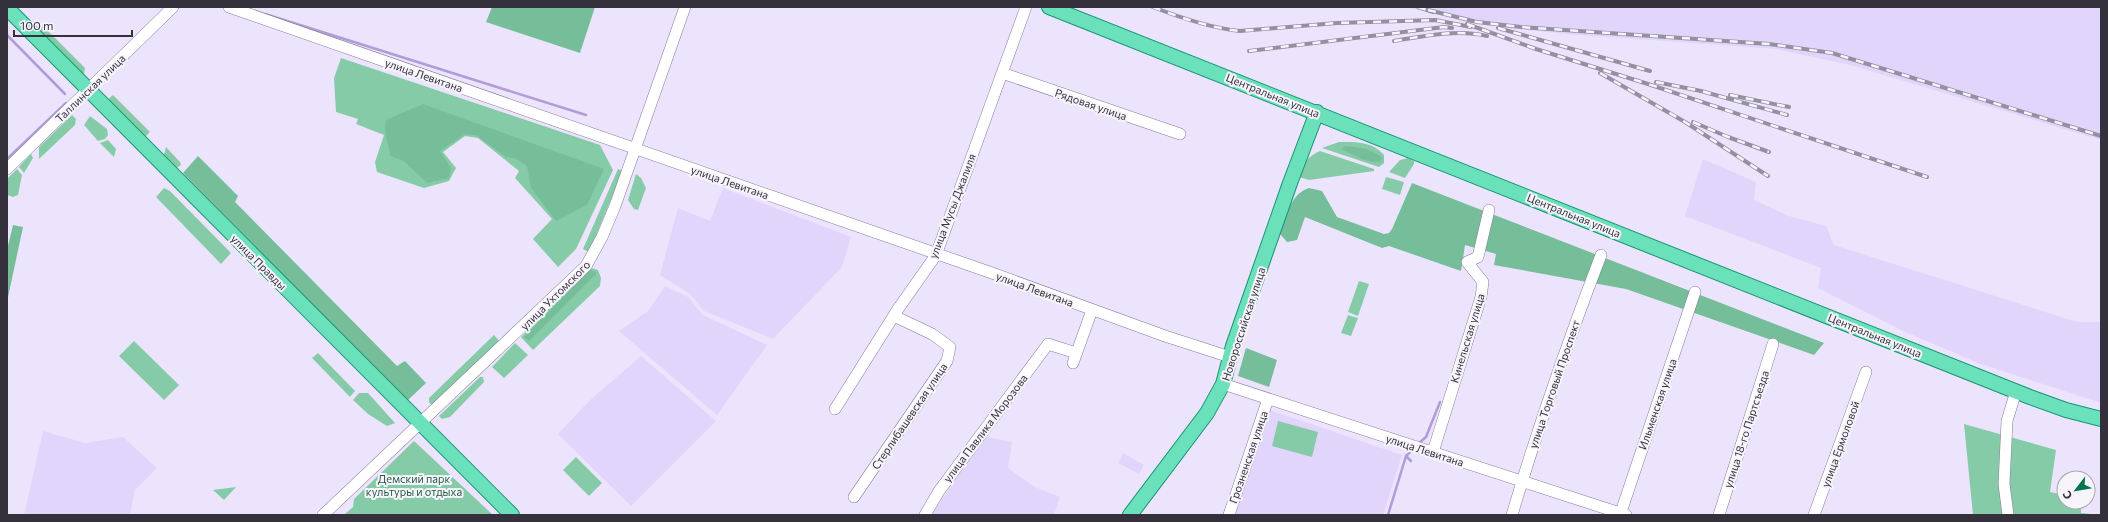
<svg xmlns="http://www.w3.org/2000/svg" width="2108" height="522" viewBox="0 0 2108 522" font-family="Commissioner,sans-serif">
<rect width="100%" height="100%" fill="#ece4fd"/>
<path fill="#e2d5fb" d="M 1404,7 L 2101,7 L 2101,140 L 1850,65 L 1776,49 L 1566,34 L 1508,28 Z
M 1703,159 L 1756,182 L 1754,200 L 1789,216 L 1826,226 L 1834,245 L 2077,322 L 2101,322 L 2101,403 L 1978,363 L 1901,330 L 1818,288 L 1821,268 L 1685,216 Z
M 723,188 L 851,237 L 842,267 L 773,339 L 704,311 L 690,294 L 660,275 L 678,208 L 710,221 Z
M 665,286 L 688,297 L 703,315 L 767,345 L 717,415 L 619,331 L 648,311 Z
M 641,356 L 716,421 L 631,506 L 558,434 L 589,401 Z
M 1270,410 L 1402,455 L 1383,515 L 1234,515 Z
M 43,431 L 85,443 L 123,437 L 157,468 L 135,490 L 130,515 L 24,515 Z
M 983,436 L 1012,442 L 1008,468 L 1035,487 L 1060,497 L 1054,515 L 932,515 Z
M 1123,453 L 1144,465 L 1139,474 L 1118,463 Z"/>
<path fill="#86cba8" d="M 43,26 L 85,68 L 84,74 L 80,75 L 38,32 Z
M 341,58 L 600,145 L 613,170 L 576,249 L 558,267 L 533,239 L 552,219 L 515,178 L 519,171 L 478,138 L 465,136 L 443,152 L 456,168 L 449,181 L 424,188 L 377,172 L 375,162 L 384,135 L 356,124 L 358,119 L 336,112 L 334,78 Z
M 113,95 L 150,132 L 144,138 L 106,101 Z
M 72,115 L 76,119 L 75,125 L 39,159 L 39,147 Z
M 90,116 L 107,129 L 108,135 L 105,139 L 98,141 L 84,125 Z
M 108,140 L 116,149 L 114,157 L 100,143 Z
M 1339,142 C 1356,142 1372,141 1384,155 L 1384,163 L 1379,167 L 1322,148 Z
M 166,147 L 180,162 L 181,165 L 175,169 L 163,159 Z
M 1320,151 L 1374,169 L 1374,171 L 1309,180 L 1299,177 C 1299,165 1309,156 1320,151 Z
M 31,154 L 33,158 L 24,173 L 19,167 Z
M 1408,158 L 1414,161 L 1414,164 L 1405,178 L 1389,172 L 1400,160 Z
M 17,169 L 22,175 L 18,195 L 13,197 L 7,195 L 7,179 Z
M 618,169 L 623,171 L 589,252 L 583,249 Z
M 636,174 L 641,178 L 646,188 L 638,210 L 634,209 L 628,200 Z
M 1386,177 L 1404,182 L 1400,195 L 1382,189 Z
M 164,188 L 170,191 L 231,253 L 221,264 L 156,197 Z
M 591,268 L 598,270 L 601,278 L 600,286 L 533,350 L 521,337 Z
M 1359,281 L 1369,284 L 1358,316 L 1348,312 Z
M 1348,315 L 1358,318 L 1351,336 L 1341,333 Z
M 494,335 L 501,343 L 434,408 L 429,402 L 429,398 Z
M 134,341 L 179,385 L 164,400 L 119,356 Z
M 515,343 L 528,355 L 504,378 L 492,367 Z
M 318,353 L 355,391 L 350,397 L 312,358 Z
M 480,377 L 483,377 L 484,382 L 450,417 L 442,419 L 439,416 Z
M 359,393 L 368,393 L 395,423 L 387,426 L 368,414 L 353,400 Z
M 1278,421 L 1318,432 L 1312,457 L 1272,446 Z
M 1964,424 L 2056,450 L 2050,492 L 2064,495 L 2064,502 L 2081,502 L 2081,513 L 2101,515 L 1973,515 Z
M 414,441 L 493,515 L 344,515 L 353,507 L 354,499 Z
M 576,457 L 602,483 L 589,496 L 563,470 Z
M 236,487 L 224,500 L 213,490 Z"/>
<path fill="#76bd9a" d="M 492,7 L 595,7 L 580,53 L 486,22 Z
M 423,104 L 604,169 L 587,205 L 556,221 L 531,188 L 527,166 L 515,158 L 506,157 L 476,135 L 465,134 L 440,151 L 451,168 L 449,178 L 427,183 L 404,161 L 390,156 C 389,142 383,134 386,120 Z
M 1345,146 L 1367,149 L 1382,157 L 1381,161 C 1370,165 1352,154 1342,149 Z
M 198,156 L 238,196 L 235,202 L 397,366 L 405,361 L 426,383 L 407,401 L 183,173 Z
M 1412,183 L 1824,343 L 1814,355 L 1626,289 L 1494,265 L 1496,254 L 1465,245 L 1461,271 L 1389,246 L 1382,248 L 1305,217 L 1297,240 L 1287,242 L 1280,234 C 1286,217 1290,194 1309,188 L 1322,191 L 1337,217 L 1384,234 L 1389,233 L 1392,229 Z
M 13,225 L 23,227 L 7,302 L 7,250 Z
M 590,270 L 597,273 L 529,341 L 524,337 Z
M 1246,348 L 1277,360 L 1269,387 L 1238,376 Z"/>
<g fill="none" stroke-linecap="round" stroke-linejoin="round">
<path stroke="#b09cd7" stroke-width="2.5" d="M 265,14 L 586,115
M 7,35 L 65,94
M 7,159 L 66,103
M 1418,444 L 1426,437 L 1440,402
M 1406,456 L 1411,461
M 1388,515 L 1406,456 L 1413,449"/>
<g stroke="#857c98" stroke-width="12">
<path id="minor" d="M 229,7 L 992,273 L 1165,336 L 1230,357
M 1002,73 L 1180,134
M 7,169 L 173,7
M 1073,363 L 1092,310
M 1223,384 L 1626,515
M 835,409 L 898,309 L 936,255 L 1026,7
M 1433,452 L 1481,297 L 1483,282 L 1467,262 L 1478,257 L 1489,210
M 854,497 L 947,361 L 950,347 L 932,334 L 894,316
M 323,515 L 586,266 L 602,237 L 615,206 L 685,7
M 925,515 L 939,491 L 1048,344 L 1076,353
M 1229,515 L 1268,399
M 1512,515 C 1538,427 1568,341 1601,255
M 1620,515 L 1695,292
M 1719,515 L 1773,344
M 1814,515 L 1866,372
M 2008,515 L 2004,484 L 2007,421 L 2016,391"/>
</g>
<g stroke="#179571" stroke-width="16">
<path id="major" d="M 1049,7 L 2030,397 L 2066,410 L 2101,419
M 7,8 L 512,515
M 1130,515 L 1207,413 L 1223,384 L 1233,346 L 1290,183 L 1317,112"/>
</g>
<use href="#minor" stroke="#fff" stroke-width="11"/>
<use href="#major" stroke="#6ae0bb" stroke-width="14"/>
<g stroke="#958fa2" stroke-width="4">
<path id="rail" d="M 1153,7 C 1181,18 1211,28 1240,31 L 1337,23 L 1435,20 L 1471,27
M 1418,7 L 1433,12
M 1428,10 L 1477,22 L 1521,27 L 1769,44 L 1832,53 L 2101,136
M 1467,24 L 1536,49 L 1648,84 L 1927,177
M 1498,28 L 1650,71
M 1394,41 C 1425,36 1456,29 1487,36
M 1249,51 L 1444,27 L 1452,28
M 1600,73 L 1685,122 L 1768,176
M 1656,82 L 1701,91 L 1787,115
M 1730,95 L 1789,107
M 1693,122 L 1728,137 L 1769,152"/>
</g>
<use href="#rail" stroke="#f7f5fb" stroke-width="2.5" stroke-dasharray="8" stroke-linecap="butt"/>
</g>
<g text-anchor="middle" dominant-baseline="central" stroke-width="4" stroke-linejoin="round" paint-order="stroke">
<g font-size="11" fill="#34303c" stroke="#f7f5fb">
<text transform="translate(424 75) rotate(19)">улица Левитана</text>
<text transform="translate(90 88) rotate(-44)">Таллинская улица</text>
<text transform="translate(1273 95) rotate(22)">Центральная улица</text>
<text transform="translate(1091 104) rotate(19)">Рядовая улица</text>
<text transform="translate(730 182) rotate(19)">улица Левитана</text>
<text transform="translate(952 206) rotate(-69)">улица Мусы Джалиля</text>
<text transform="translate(1574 215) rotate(22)">Центральная улица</text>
<text transform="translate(259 262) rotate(45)">улица Правды</text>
<text transform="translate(1035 289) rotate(20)">улица Левитана</text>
<text transform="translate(555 295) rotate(-45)">улица Ухтомского</text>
<text transform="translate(1243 324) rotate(-72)">Новороссийская улица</text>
<text transform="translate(1875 335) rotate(22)">Центральная улица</text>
<text transform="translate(1467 338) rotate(-73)">Кинельская улица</text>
<text transform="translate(1554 384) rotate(-71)">улица Торговый Проспект</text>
<text transform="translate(1657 404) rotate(-71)">Ильменская улица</text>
<text transform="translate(909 416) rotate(-56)">Стерлибашевская улица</text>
<text transform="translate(985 428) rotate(-53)">улица Павлика Морозова</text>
<text transform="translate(1746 429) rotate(-72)">улица 18-го Партсъезда</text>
<text transform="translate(1840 444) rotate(-70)">улица Ермоловой</text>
<text transform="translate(1425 450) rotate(18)">улица Левитана</text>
<text transform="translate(1248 457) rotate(-71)">Грозненская улица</text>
</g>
<g font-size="11" fill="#245a42" stroke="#f7f5fb">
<text x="414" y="478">Демский парк<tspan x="414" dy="13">культуры и отдыха</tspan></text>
</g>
</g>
<rect width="2108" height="522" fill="none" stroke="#34303c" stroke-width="16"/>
<g transform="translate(2076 490) rotate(239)"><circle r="19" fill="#f7f5fb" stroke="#a9a6af"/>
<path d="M0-3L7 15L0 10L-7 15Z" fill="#03744f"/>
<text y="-6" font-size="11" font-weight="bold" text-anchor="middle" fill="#34303c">С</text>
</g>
<path d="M14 30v6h118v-6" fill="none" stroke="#34303c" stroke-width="2"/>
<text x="20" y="30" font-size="12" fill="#34303c" stroke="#f7f5fb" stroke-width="3" paint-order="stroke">100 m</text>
</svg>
